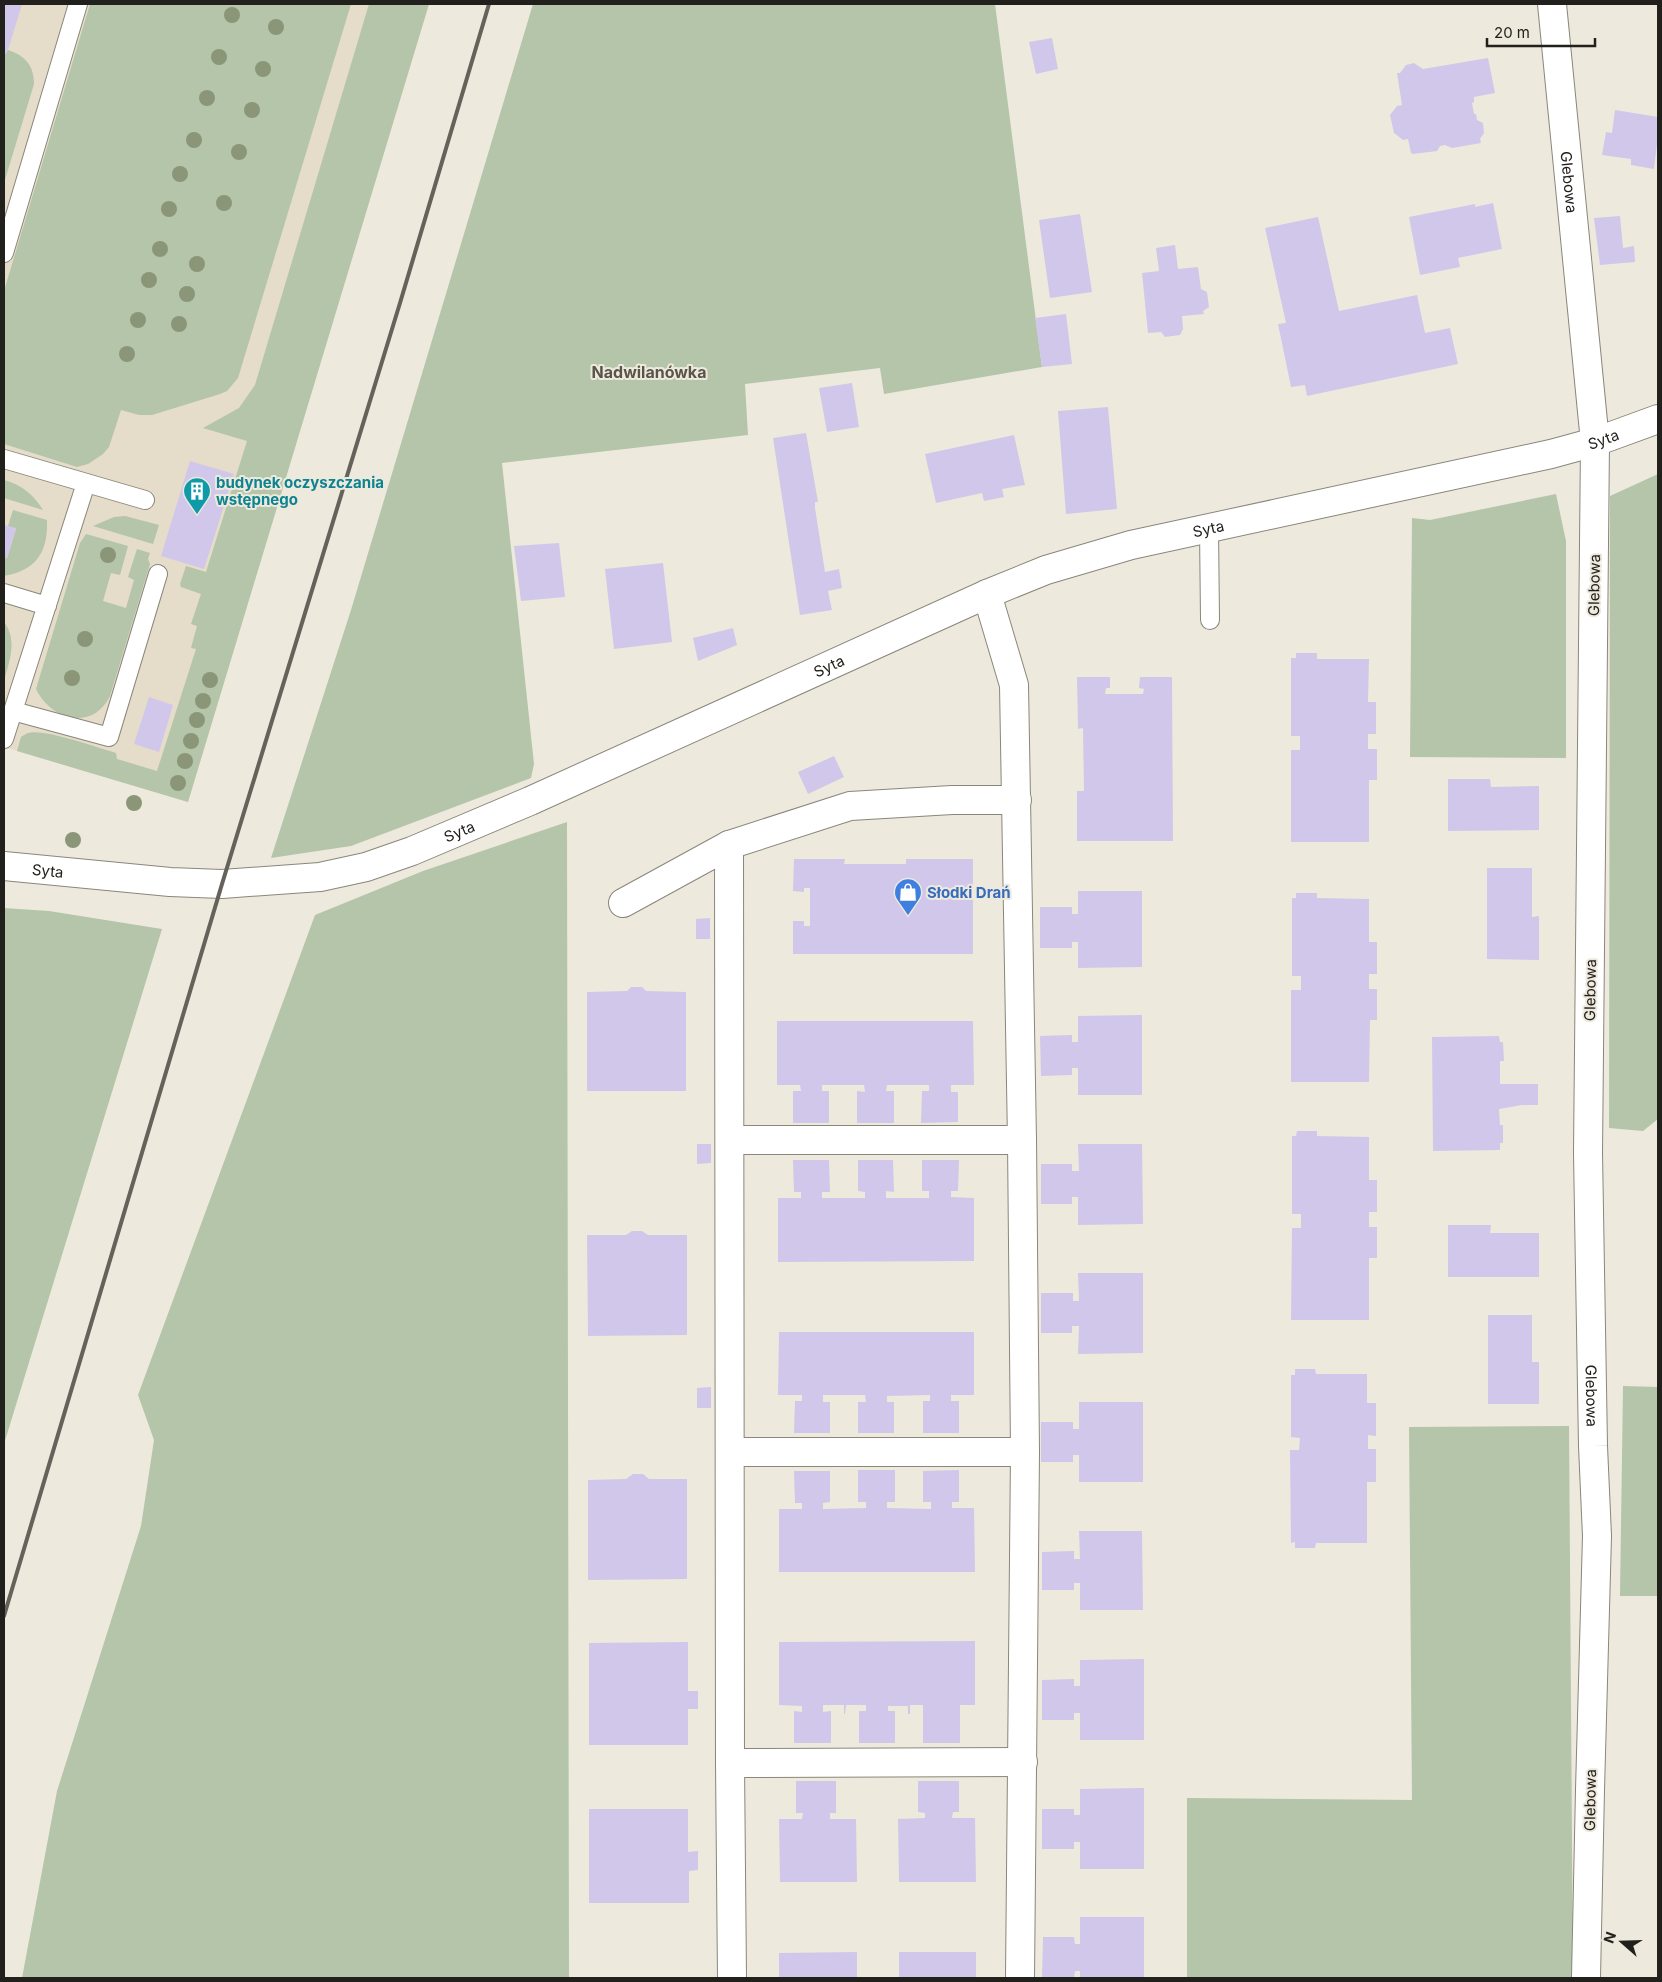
<svg xmlns="http://www.w3.org/2000/svg" width="1662" height="1982" viewBox="0 0 1662 1982" font-family="Inter,sans-serif">
<rect width="100%" height="100%" fill="#eee9dd"/>
<path fill="#e5dcc9" d="M 4,4 L 429,4 L 188,802 L 4,747 Z"/>
<path fill="#b4c5a9" d="M 90,4 L 351,4 L 238,378 L 227,391 L 220,394 L 152,415 L 139,415 L 121,410 L 109,447 L 103,454 L 88,464 L 77,467 L 4,444 L 4,291 Z
M 369,4 L 429,4 L 188,802 L 17,751 L 21,737 C 23,736 25,734 28,733 C 43,728 99,748 116,753 L 117,759 L 157,771 L 196,649 L 191,648 L 197,626 L 191,624 L 201,594 L 181,587 L 180,584 L 186,566 L 206,572 L 247,441 L 203,428 L 239,408 L 255,385 Z
M 533,4 L 995,4 L 1042,367 L 884,394 L 880,368 L 745,384 L 748,435 L 502,463 L 534,764 L 531,778 L 351,846 L 271,858 L 351,610 Z
M 8,50 C 26,56 34,66 34,84 L 4,183 L 4,56 Z
M 1658,474 L 1658,1119 L 1643,1131 L 1609,1128 L 1610,496 Z
M 4,480 C 22,485 33,494 43,510 L 4,498 Z
M 1556,494 L 1566,541 L 1566,758 L 1410,757 L 1412,518 L 1430,520 Z
M 13,510 L 47,520 C 48,553 36,570 4,576 L 4,557 L 7,558 L 16,529 L 8,526 Z
M 125,516 L 159,525 L 153,544 L 93,526 L 114,517 Z
M 86,534 L 128,546 L 120,575 L 111,573 L 103,601 L 126,608 L 134,580 L 128,577 L 137,549 L 150,553 L 148,559 L 150,564 L 110,696 C 92,732 51,720 36,689 L 80,543 Z
M 4,622 C 18,640 9,662 4,681 Z
M 567,822 L 569,1978 L 22,1978 L 57,1791 L 141,1526 L 154,1440 L 138,1395 L 315,915 L 423,871 Z
M 4,908 L 49,911 L 162,929 L 4,1444 Z
M 1623,1386 L 1658,1387 L 1658,1596 L 1620,1596 Z
M 1569,1426 L 1573,1978 L 1187,1978 L 1187,1798 L 1412,1800 L 1409,1427 Z"/>
<path fill="#d1c7ea" d="M 4,4 L 22,4 L 8,50 L 4,56 Z
M 1052,38 L 1058,69 L 1036,74 L 1029,42 Z
M 1488,58 L 1495,93 L 1474,97 L 1474,102 L 1472,103 L 1474,114 L 1476,114 L 1477,120 L 1483,123 L 1484,133 L 1480,139 L 1481,143 L 1452,148 L 1445,145 L 1440,146 L 1437,151 L 1413,154 L 1411,153 L 1408,139 L 1403,140 L 1394,133 L 1390,115 L 1397,106 L 1402,105 L 1397,73 L 1400,73 L 1406,65 L 1414,63 L 1423,69 Z
M 1615,110 L 1658,117 L 1658,135 L 1654,169 L 1631,165 L 1631,159 L 1602,155 L 1606,132 L 1612,133 Z
M 1493,203 L 1502,249 L 1458,258 L 1460,267 L 1420,275 L 1409,217 L 1475,204 L 1475,207 Z
M 1080,214 L 1092,292 L 1050,298 L 1039,220 Z
M 1620,216 L 1623,248 L 1634,246 L 1635,262 L 1600,265 L 1594,218 Z
M 1318,217 L 1339,311 L 1417,295 L 1425,333 L 1450,328 L 1458,364 L 1307,396 L 1305,385 L 1291,387 L 1278,324 L 1286,323 L 1265,228 Z
M 1175,245 L 1178,269 L 1198,267 L 1201,289 L 1207,292 L 1209,307 L 1203,311 L 1204,314 L 1182,316 L 1183,329 L 1180,335 L 1165,337 L 1161,332 L 1148,333 L 1142,273 L 1159,271 L 1156,248 Z
M 1066,314 L 1072,364 L 1042,367 L 1035,318 Z
M 852,383 L 859,427 L 827,432 L 819,388 Z
M 1108,407 L 1117,509 L 1066,514 L 1058,411 Z
M 806,433 L 818,502 L 815,502 L 815,508 L 825,572 L 839,569 L 842,588 L 828,591 L 832,610 L 800,615 L 773,438 Z
M 1014,435 L 1025,485 L 1002,489 L 1004,497 L 984,501 L 982,493 L 936,503 L 925,454 Z
M 190,461 L 234,474 L 204,569 L 161,556 Z
M 4,525 L 16,528 L 7,558 L 4,557 Z
M 559,543 L 565,597 L 521,601 L 514,546 Z
M 663,563 L 672,642 L 614,649 L 605,569 Z
M 733,628 L 737,645 L 698,661 L 693,638 Z
M 1296,653 L 1317,653 L 1317,659 L 1369,659 L 1368,702 L 1376,702 L 1376,734 L 1368,734 L 1368,749 L 1377,749 L 1377,780 L 1369,780 L 1369,842 L 1291,842 L 1291,750 L 1300,750 L 1300,736 L 1291,736 L 1291,658 L 1296,658 Z
M 1077,677 L 1110,677 L 1110,688 L 1106,688 L 1105,694 L 1143,694 L 1144,689 L 1139,688 L 1140,677 L 1172,677 L 1173,841 L 1077,841 L 1077,791 L 1084,791 L 1083,728 L 1078,729 Z
M 149,697 L 173,705 L 159,752 L 134,744 Z
M 834,756 L 844,777 L 808,794 L 798,772 Z
M 1448,779 L 1490,779 L 1491,787 L 1539,786 L 1539,830 L 1448,831 Z
M 794,859 L 845,859 L 844,864 L 906,864 L 906,859 L 973,859 L 973,954 L 793,954 L 793,921 L 804,921 L 804,926 L 810,926 L 810,888 L 804,888 L 804,892 L 793,891 Z
M 1487,868 L 1532,868 L 1532,917 L 1539,916 L 1539,960 L 1487,959 Z
M 1078,891 L 1142,891 L 1142,967 L 1078,968 L 1078,942 L 1072,942 L 1072,948 L 1040,948 L 1040,907 L 1072,907 L 1072,914 L 1078,914 Z
M 1296,893 L 1317,893 L 1317,898 L 1369,899 L 1369,942 L 1377,942 L 1377,974 L 1369,974 L 1369,989 L 1377,989 L 1377,1020 L 1370,1020 L 1369,1082 L 1291,1082 L 1291,990 L 1301,990 L 1301,976 L 1292,976 L 1292,898 L 1296,898 Z
M 710,918 L 710,939 L 696,939 L 696,919 Z
M 631,987 L 642,987 L 646,991 L 686,992 L 686,1091 L 587,1091 L 587,992 L 627,991 Z
M 1142,1015 L 1142,1095 L 1078,1095 L 1078,1068 L 1072,1068 L 1072,1075 L 1041,1076 L 1040,1036 L 1072,1035 L 1072,1042 L 1078,1042 L 1078,1016 Z
M 777,1021 L 973,1021 L 974,1085 L 951,1085 L 951,1092 L 958,1092 L 958,1122 L 921,1123 L 922,1091 L 929,1091 L 929,1085 L 887,1085 L 886,1091 L 894,1091 L 894,1123 L 857,1123 L 857,1091 L 865,1092 L 864,1085 L 822,1085 L 822,1091 L 829,1091 L 829,1123 L 793,1123 L 793,1091 L 801,1091 L 800,1085 L 777,1085 Z
M 1499,1036 L 1500,1042 L 1503,1042 L 1504,1061 L 1500,1061 L 1500,1084 L 1538,1084 L 1538,1105 L 1522,1105 L 1499,1109 L 1500,1125 L 1503,1125 L 1503,1143 L 1500,1143 L 1500,1150 L 1433,1151 L 1432,1037 Z
M 1297,1131 L 1317,1131 L 1317,1136 L 1369,1137 L 1369,1180 L 1377,1180 L 1377,1212 L 1369,1212 L 1369,1227 L 1377,1227 L 1377,1258 L 1369,1258 L 1369,1320 L 1291,1320 L 1292,1228 L 1301,1228 L 1301,1214 L 1292,1214 L 1292,1136 L 1296,1136 Z
M 697,1144 L 711,1144 L 711,1163 L 697,1164 Z
M 1078,1144 L 1142,1144 L 1143,1224 L 1078,1225 L 1078,1197 L 1072,1197 L 1072,1204 L 1041,1204 L 1041,1164 L 1072,1164 L 1072,1171 L 1079,1171 Z
M 793,1160 L 829,1160 L 830,1192 L 822,1192 L 822,1198 L 865,1198 L 865,1192 L 858,1191 L 858,1160 L 893,1160 L 894,1192 L 886,1191 L 886,1198 L 929,1198 L 929,1191 L 922,1191 L 922,1160 L 959,1160 L 958,1191 L 951,1191 L 951,1197 L 974,1198 L 974,1261 L 778,1262 L 778,1198 L 801,1198 L 801,1192 L 794,1192 Z
M 1448,1225 L 1491,1225 L 1490,1233 L 1539,1233 L 1539,1277 L 1448,1277 Z
M 632,1231 L 642,1231 L 648,1235 L 687,1235 L 687,1335 L 588,1336 L 587,1235 L 626,1235 Z
M 1078,1273 L 1143,1273 L 1143,1353 L 1078,1354 L 1079,1326 L 1072,1326 L 1072,1333 L 1041,1333 L 1041,1293 L 1073,1293 L 1073,1301 L 1079,1301 Z
M 1488,1315 L 1532,1315 L 1532,1362 L 1539,1362 L 1539,1404 L 1488,1404 Z
M 779,1332 L 974,1332 L 974,1395 L 951,1395 L 951,1401 L 959,1401 L 959,1433 L 923,1433 L 923,1401 L 930,1401 L 930,1395 L 887,1396 L 887,1402 L 894,1402 L 894,1433 L 858,1433 L 858,1402 L 866,1402 L 865,1395 L 823,1395 L 823,1402 L 830,1402 L 830,1433 L 794,1433 L 795,1401 L 802,1401 L 802,1395 L 778,1395 Z
M 1295,1369 L 1315,1369 L 1316,1374 L 1367,1374 L 1367,1403 L 1376,1403 L 1376,1436 L 1368,1435 L 1368,1449 L 1376,1449 L 1376,1482 L 1367,1482 L 1367,1543 L 1316,1543 L 1315,1548 L 1295,1548 L 1295,1542 L 1291,1543 L 1290,1450 L 1299,1450 L 1300,1438 L 1291,1437 L 1291,1375 L 1295,1375 Z
M 711,1387 L 711,1408 L 697,1408 L 697,1388 Z
M 1079,1402 L 1143,1402 L 1143,1482 L 1079,1482 L 1079,1455 L 1073,1455 L 1073,1462 L 1041,1462 L 1041,1422 L 1073,1422 L 1073,1429 L 1079,1429 Z
M 858,1470 L 895,1470 L 895,1502 L 887,1502 L 887,1508 L 931,1509 L 931,1502 L 923,1502 L 923,1471 L 959,1470 L 959,1502 L 952,1502 L 952,1508 L 974,1508 L 975,1572 L 779,1572 L 779,1509 L 802,1509 L 802,1503 L 795,1503 L 794,1471 L 830,1471 L 830,1502 L 823,1503 L 823,1509 L 866,1508 L 866,1502 L 858,1502 Z
M 633,1474 L 643,1474 L 649,1479 L 687,1479 L 687,1579 L 588,1580 L 588,1480 L 626,1479 Z
M 1079,1531 L 1142,1531 L 1143,1610 L 1080,1610 L 1080,1583 L 1074,1583 L 1074,1590 L 1042,1590 L 1042,1552 L 1074,1551 L 1074,1559 L 1080,1559 Z
M 975,1641 L 975,1705 L 960,1705 L 960,1743 L 923,1743 L 923,1705 L 910,1705 L 910,1714 L 908,1714 L 908,1706 L 888,1706 L 888,1711 L 895,1711 L 895,1743 L 859,1743 L 859,1711 L 866,1711 L 866,1705 L 846,1705 L 845,1714 L 844,1714 L 844,1705 L 823,1705 L 823,1712 L 831,1711 L 831,1743 L 794,1743 L 794,1711 L 802,1712 L 802,1706 L 779,1705 L 779,1642 Z
M 688,1642 L 688,1691 L 698,1691 L 698,1709 L 688,1709 L 688,1745 L 589,1745 L 589,1643 Z
M 1144,1659 L 1144,1740 L 1080,1740 L 1080,1713 L 1074,1713 L 1074,1720 L 1042,1720 L 1042,1680 L 1074,1679 L 1074,1686 L 1080,1686 L 1080,1660 Z
M 796,1781 L 836,1781 L 836,1813 L 830,1813 L 830,1819 L 856,1819 L 857,1882 L 780,1882 L 779,1819 L 802,1819 L 803,1813 L 796,1813 Z
M 918,1781 L 959,1781 L 959,1812 L 953,1812 L 952,1818 L 975,1818 L 976,1882 L 899,1882 L 898,1819 L 925,1818 L 925,1813 L 918,1812 Z
M 1144,1788 L 1144,1869 L 1080,1869 L 1080,1842 L 1074,1842 L 1074,1849 L 1042,1849 L 1042,1809 L 1074,1809 L 1074,1815 L 1080,1815 L 1080,1789 Z
M 589,1809 L 688,1809 L 688,1852 L 698,1851 L 698,1870 L 689,1871 L 689,1903 L 589,1903 Z
M 1080,1917 L 1144,1917 L 1144,1978 L 1080,1978 L 1080,1971 L 1075,1971 L 1074,1978 L 1042,1978 L 1043,1937 L 1074,1937 L 1075,1944 L 1080,1944 Z
M 857,1952 L 857,1978 L 779,1978 L 779,1953 Z
M 899,1952 L 976,1952 L 976,1978 L 899,1978 Z"/>
<g fill="none" stroke-linecap="round" stroke-linejoin="round">
<g stroke="#8a867b" stroke-width="20">
<path id="service" d="M 4,253 L 78,4
M 4,459 L 145,500
M 1209,529 L 1210,620
M 4,593 L 47,606
M 13,711 L 109,737 L 158,574
M 4,739 L 86,483"/>
</g>
<g stroke="#8a867b" stroke-width="30">
<g id="minor">
<path id="s1" d="M 1552,4 L 1595,442 L 1588,1153 L 1593,1446 L 1597,1536 L 1590,1790 L 1586,1978"/>
<path d="M 987,594 L 1014,685 L 1022,1140 L 1025,1452 L 1020,1978"/>
<path d="M 729,845 L 730,1763 L 732,1978"/>
<path d="M 623,903 L 729,845 L 850,806 L 952,800 L 1017,800"/>
<path d="M 730,1140 L 1022,1140"/>
<path d="M 730,1452 L 1025,1452"/>
<path d="M 730,1763 L 1023,1762"/>
</g>
</g>
<g stroke="#8a867b" stroke-width="30">
<g id="tertiary">
<path id="s2" d="M 4,866 L 170,882 L 222,884 L 320,877 L 366,867 L 412,851 L 530,801 L 987,594 L 1046,570 L 1131,545 L 1551,454 L 1595,442 L 1658,419"/>
</g>
</g>
<use href="#service" stroke="#fff" stroke-width="18"/>
<use href="#minor" stroke="#fff" stroke-width="28"/>
<use href="#tertiary" stroke="#fff" stroke-width="28"/>
<path stroke="#65625b" stroke-width="4" d="M 4,1616 L 222,884 L 400,303 L 489,4"/>
</g>
<g fill="#8a9677">
<circle cx="232" cy="15" r="8"/>
<circle cx="276" cy="27" r="8"/>
<circle cx="219" cy="57" r="8"/>
<circle cx="263" cy="69" r="8"/>
<circle cx="207" cy="98" r="8"/>
<circle cx="252" cy="110" r="8"/>
<circle cx="194" cy="140" r="8"/>
<circle cx="239" cy="152" r="8"/>
<circle cx="180" cy="174" r="8"/>
<circle cx="224" cy="203" r="8"/>
<circle cx="169" cy="209" r="8"/>
<circle cx="160" cy="249" r="8"/>
<circle cx="197" cy="264" r="8"/>
<circle cx="149" cy="280" r="8"/>
<circle cx="187" cy="294" r="8"/>
<circle cx="138" cy="320" r="8"/>
<circle cx="179" cy="324" r="8"/>
<circle cx="127" cy="354" r="8"/>
<circle cx="108" cy="555" r="8"/>
<circle cx="85" cy="639" r="8"/>
<circle cx="72" cy="678" r="8"/>
<circle cx="210" cy="680" r="8"/>
<circle cx="203" cy="701" r="8"/>
<circle cx="197" cy="720" r="8"/>
<circle cx="191" cy="741" r="8"/>
<circle cx="185" cy="761" r="8"/>
<circle cx="178" cy="783" r="8"/>
<circle cx="134" cy="803" r="8"/>
<circle cx="73" cy="840" r="8"/>
</g>
<defs>
<g id="building-pin" transform="scale(1.4375)"><path d="M0 17L-7.5 6A9.5 9.5 0 1 1 7.5 6Z" fill="#0f9aa8" stroke="#eee9dd"/><path d="M-4-6H4V6H1V3H-1V6H-4ZM-2.5-4.3h1.7v1.8h-1.7ZM.8-4.3h1.7v1.8H.8ZM-2.5-1h1.7V.8h-1.7ZM.8-1h1.7V.8H.8Z" fill="#fff"/></g>
<g id="shop-pin" transform="scale(1.4375)"><path d="M0 17L-7.5 6A9.5 9.5 0 1 1 7.5 6Z" fill="#3f7fe0" stroke="#eee9dd"/><path d="M-5-2.5h2.3a2.7 3.5 0 0 1 5.4 0H5L5.5 6h-11ZM-1.5-2.5h3a1.5 2.3 0 0 0-3 0Z" fill="#fff"/></g>
</defs>
<g fill-rule="evenodd">
<use href="#building-pin" x="197" y="491"/>
<use href="#shop-pin" x="908" y="892"/>
</g>
<g text-anchor="middle" dominant-baseline="central" stroke-width="4" stroke-linejoin="round" paint-order="stroke">
<g font-size="15" fill="#22201c" stroke="#eee9dd">
<text stroke="none"><textPath href="#s1" startOffset="179">Glebowa</textPath></text>
<text stroke="none"><textPath href="#s2" startOffset="1679">Syta</textPath></text>
<text stroke="none"><textPath href="#s2" startOffset="1274">Syta</textPath></text>
<text transform="translate(1594 585) rotate(-89)">Glebowa</text>
<text stroke="none"><textPath href="#s2" startOffset="869">Syta</textPath></text>
<text stroke="none"><textPath href="#s2" startOffset="464">Syta</textPath></text>
<text stroke="none"><textPath href="#s2" startOffset="44">Syta</textPath></text>
<text transform="translate(1590 990) rotate(-89)">Glebowa</text>
<text stroke="none"><textPath href="#s1" startOffset="1394">Glebowa</textPath></text>
<text transform="translate(1590 1800) rotate(-89)">Glebowa</text>
</g>
<g font-size="15" font-weight="bold" fill="#0d838f" stroke="#eee9dd" text-anchor="start">
<text x="216" y="482">budynek oczyszczania<tspan x="216" dy="17">wstępnego</tspan></text>
</g>
<g font-size="15" font-weight="bold" fill="#366cbe" stroke="#eee9dd" text-anchor="start">
<text x="927" y="892">Słodki Drań</text>
</g>
<g font-size="16" font-weight="bold" fill="#59554b" stroke="#eee9dd">
<text x="649" y="372">Nadwilanówka</text>
</g>
</g>
<rect width="1662" height="1982" fill="none" stroke="#22201c" stroke-width="10"/>
<g transform="translate(1622 1942) rotate(290)" stroke="#eee9dd" stroke-width="4" paint-order="stroke">
<path d="M0-4L9 19L0 12L-9 19Z" fill="#22201c"/>
<text y="-8" font-size="14" font-weight="bold" text-anchor="middle" fill="#22201c">N</text>
</g>
<path d="M1487 38v8h108v-8" fill="none" stroke="#22201c" stroke-width="2.5"/>
<text x="1494" y="38" font-size="15" fill="#22201c" stroke="#eee9dd" stroke-width="4" paint-order="stroke">20 m</text>
</svg>
